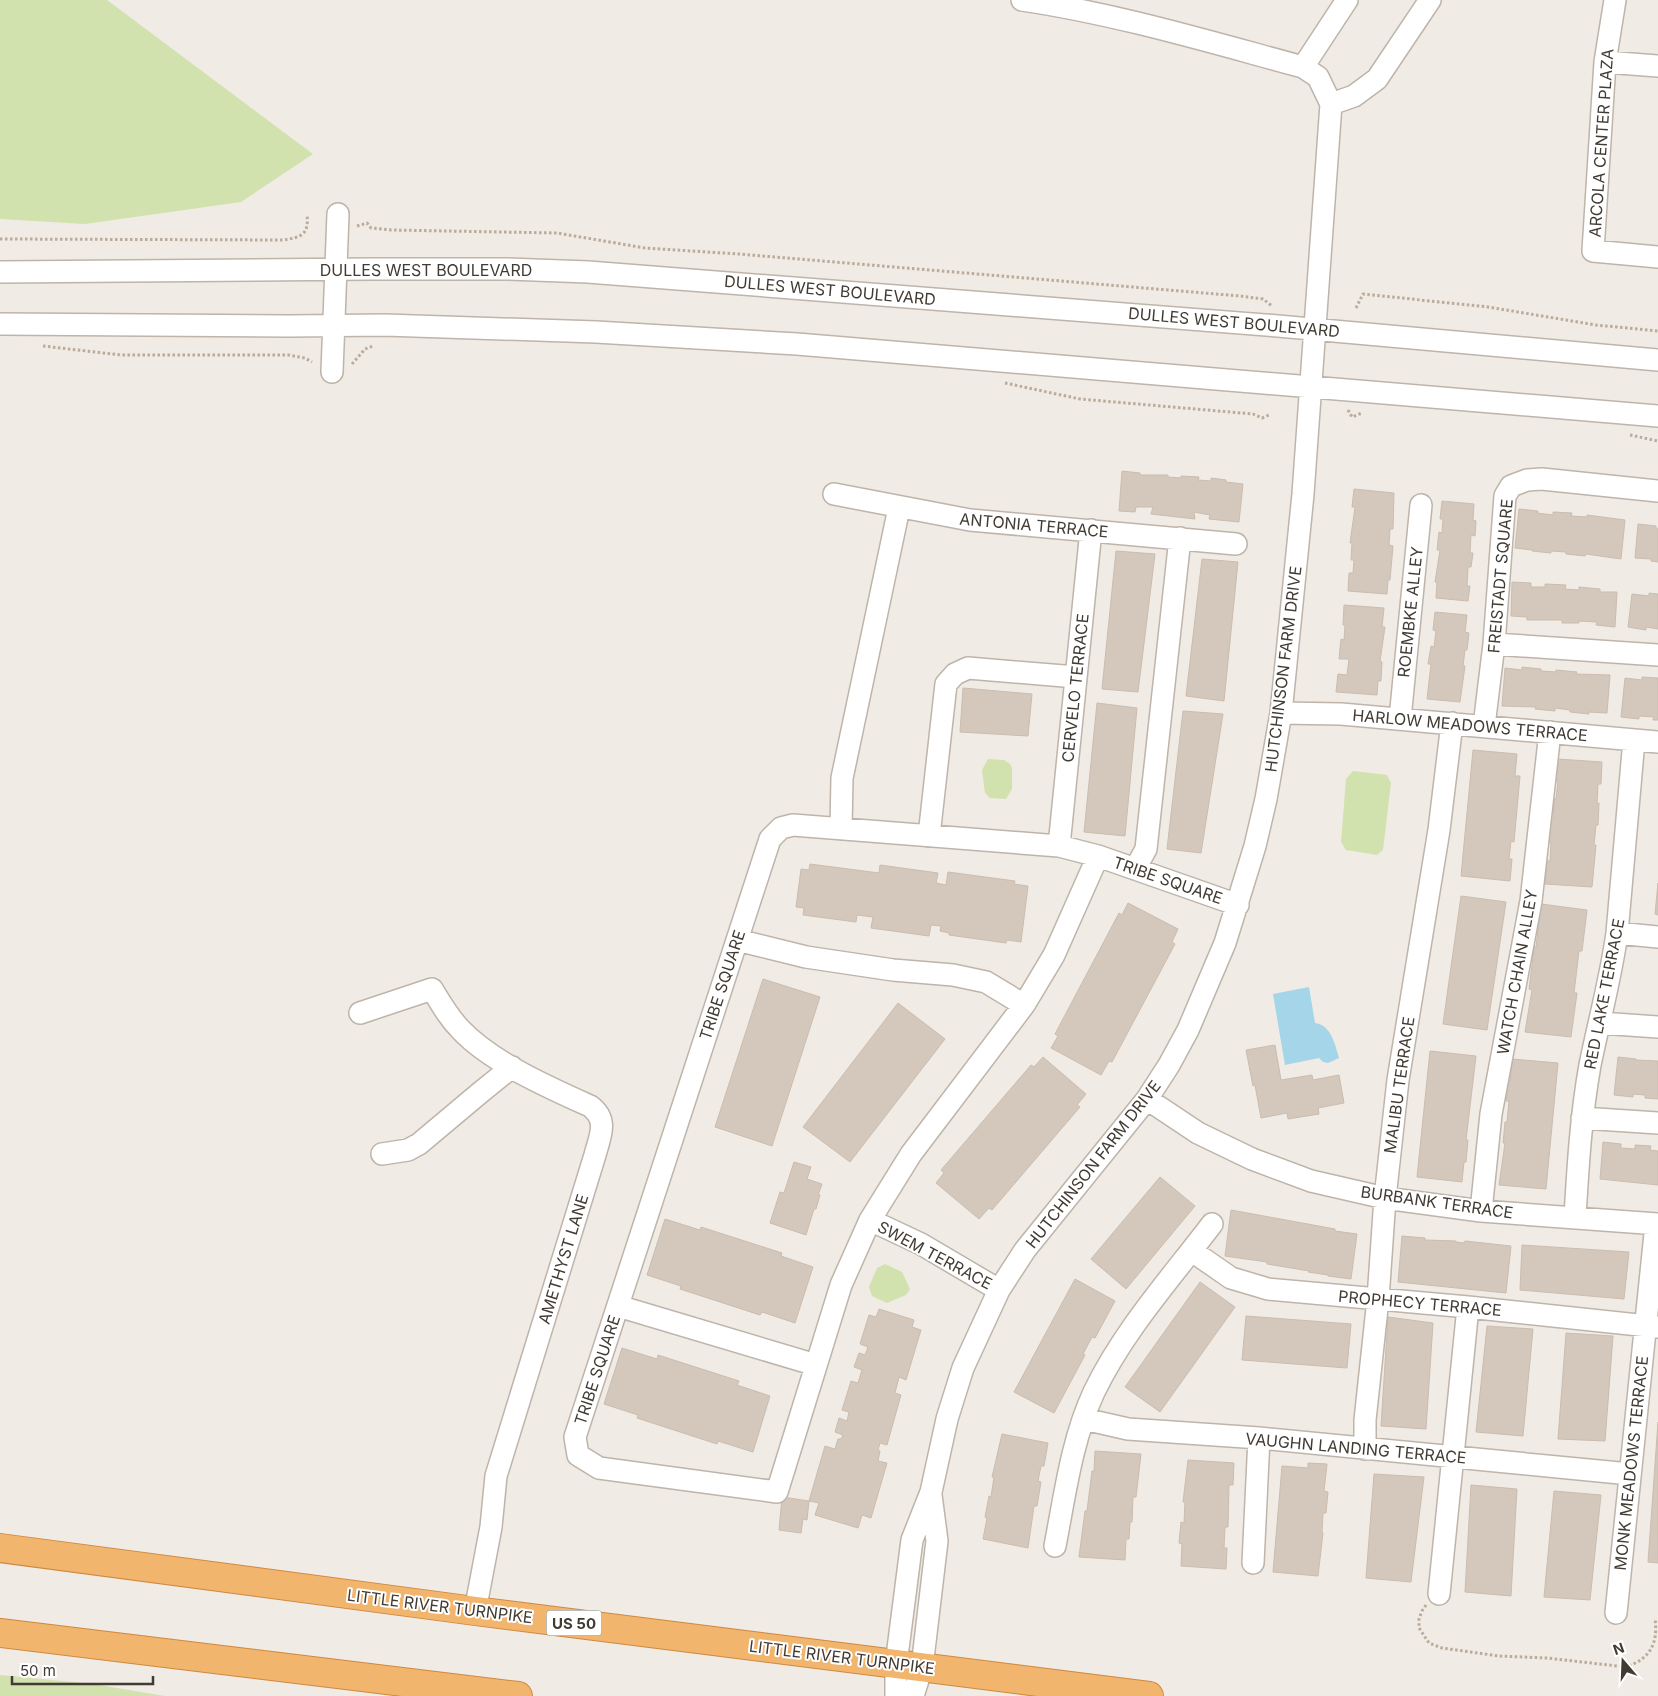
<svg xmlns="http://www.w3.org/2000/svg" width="1658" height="1696" viewBox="0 0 1658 1696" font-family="Inter,sans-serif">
<rect width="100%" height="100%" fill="#f0ebe4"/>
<path fill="#d1e2af" d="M 0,0 L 107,0 L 313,154 L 241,202 L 85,224 L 0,219 Z
M 988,759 L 1004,760 L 1010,764 L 1012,768 L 1012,789 L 1006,799 L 990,798 L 985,793 L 982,770 Z
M 1353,771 L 1387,775 L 1391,783 L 1383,850 L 1377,855 L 1346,850 L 1341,842 L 1346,779 Z
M 885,1264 L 902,1272 L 910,1289 L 906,1295 L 887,1303 L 872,1296 L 869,1287 L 877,1268 Z
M 0,1675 L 93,1684 L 165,1696 L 0,1696 Z"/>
<path fill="#a4d5e9" d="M 1309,987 L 1315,1023 C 1331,1025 1335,1044 1339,1058 L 1328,1063 L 1323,1062 L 1319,1058 L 1285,1065 L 1273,994 Z"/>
<path fill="#d4c8bd" stroke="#cbbcae" d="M 1122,471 L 1140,473 L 1140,475 L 1168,475 L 1168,477 L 1181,478 L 1181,476 L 1199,477 L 1198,480 L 1211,481 L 1211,478 L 1226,480 L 1226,482 L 1243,484 L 1239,522 L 1209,519 L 1210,515 L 1194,512 L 1195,519 L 1151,514 L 1153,507 L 1136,507 L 1135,512 L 1119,511 Z
M 1354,489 L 1394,493 L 1393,529 L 1390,529 L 1389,545 L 1393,546 L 1390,580 L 1388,580 L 1387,594 L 1348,591 L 1349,573 L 1353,573 L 1354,560 L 1351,560 L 1352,543 L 1350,543 L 1355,507 L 1352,507 Z
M 1442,501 L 1474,504 L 1473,520 L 1476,521 L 1475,536 L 1471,535 L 1470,553 L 1473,553 L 1471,567 L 1468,567 L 1467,586 L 1470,586 L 1468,601 L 1436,598 L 1437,582 L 1435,582 L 1440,550 L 1437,550 L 1439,532 L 1442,533 L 1443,519 L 1440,519 Z
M 1519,509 L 1538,511 L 1537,513 L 1553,515 L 1553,512 L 1572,513 L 1571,516 L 1587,517 L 1587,515 L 1625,520 L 1621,559 L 1586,554 L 1585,556 L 1566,554 L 1566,552 L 1551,551 L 1551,553 L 1532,551 L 1532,550 L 1515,548 Z
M 1638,524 L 1656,526 L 1656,528 L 1658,529 L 1658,562 L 1651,561 L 1651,559 L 1635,558 Z
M 1116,551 L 1155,554 L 1138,692 L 1102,689 Z
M 1202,559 L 1238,562 L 1224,701 L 1186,696 Z
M 1512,582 L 1531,583 L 1531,587 L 1545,587 L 1545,584 L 1566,585 L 1565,589 L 1579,590 L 1579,587 L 1600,589 L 1600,592 L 1617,592 L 1615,627 L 1596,625 L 1597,622 L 1579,621 L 1579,623 L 1562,623 L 1562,620 L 1527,620 L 1527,617 L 1511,616 Z
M 1649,593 L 1658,594 L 1658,629 L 1646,627 L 1646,630 L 1628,627 L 1632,594 L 1649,596 Z
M 1344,605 L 1384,608 L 1382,627 L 1385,627 L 1380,661 L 1382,662 L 1381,681 L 1378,681 L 1377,695 L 1336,692 L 1338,674 L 1347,675 L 1349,659 L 1339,659 L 1341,639 L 1344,640 L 1345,625 L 1343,625 Z
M 1435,612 L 1467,615 L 1465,632 L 1469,633 L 1467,650 L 1465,650 L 1463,666 L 1465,666 L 1460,702 L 1427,699 L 1431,664 L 1428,664 L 1431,646 L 1434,647 L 1436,631 L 1433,630 Z
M 1522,667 L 1541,669 L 1541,671 L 1556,672 L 1556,670 L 1577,672 L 1576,674 L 1610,675 L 1607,713 L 1589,712 L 1589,714 L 1570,712 L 1570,710 L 1555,708 L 1555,711 L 1535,709 L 1536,707 L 1502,706 L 1505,668 L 1522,670 Z
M 1642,677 L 1658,678 L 1658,720 L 1653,720 L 1654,717 L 1639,716 L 1639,719 L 1621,717 L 1625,678 L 1642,680 Z
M 963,688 L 1032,694 L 1028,736 L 960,732 Z
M 1097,703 L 1137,708 L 1125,836 L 1084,832 Z
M 1183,711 L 1223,714 L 1201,853 L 1167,849 Z
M 1473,750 L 1517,754 L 1515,776 L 1520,776 L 1514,842 L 1511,841 L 1509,859 L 1512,859 L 1510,881 L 1461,876 Z
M 1557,759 L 1602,762 L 1601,784 L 1598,784 L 1597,803 L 1599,803 L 1598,825 L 1596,825 L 1594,845 L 1596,845 L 1592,887 L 1545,884 L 1547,861 L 1550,861 L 1551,842 L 1549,842 L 1550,820 L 1553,820 L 1554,799 L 1556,799 L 1558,781 L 1555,781 Z
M 810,864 L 879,873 L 880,865 L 938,873 L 936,883 L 946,885 L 948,872 L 1015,881 L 1014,884 L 1028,886 L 1021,942 L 1007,940 L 1006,943 L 949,935 L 949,933 L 940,931 L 941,926 L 931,925 L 929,936 L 871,928 L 873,917 L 857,915 L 856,922 L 803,915 L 804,908 L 796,907 L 801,869 L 809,870 Z
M 1658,883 L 1658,915 L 1655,914 Z
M 1461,896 L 1506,902 L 1487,1030 L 1443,1024 Z
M 1128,903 L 1178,929 L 1172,942 L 1175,944 L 1112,1062 L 1109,1061 L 1101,1075 L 1051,1048 L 1058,1036 L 1055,1034 L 1119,913 L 1122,915 Z
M 1541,904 L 1587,910 L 1582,951 L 1579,951 L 1574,993 L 1577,993 L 1571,1037 L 1525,1032 L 1532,990 L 1529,989 L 1534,949 L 1534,947 L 1536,947 Z
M 763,979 L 820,997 L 772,1146 L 715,1127 Z
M 898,1003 L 945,1039 L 850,1162 L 803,1127 Z
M 1275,1045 L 1281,1080 L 1312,1075 L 1313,1080 L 1339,1075 L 1344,1103 L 1318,1108 L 1319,1114 L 1288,1119 L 1287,1113 L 1261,1118 L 1255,1085 L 1253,1086 L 1246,1050 Z
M 1430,1051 L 1476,1056 L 1466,1140 L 1468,1140 L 1466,1162 L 1464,1162 L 1462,1182 L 1417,1177 Z
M 1043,1057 L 1086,1094 L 1077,1105 L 1080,1107 L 992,1210 L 989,1208 L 979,1219 L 936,1183 L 944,1173 L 941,1170 L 1031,1065 L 1034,1067 Z
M 1618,1057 L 1636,1059 L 1636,1060 L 1658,1061 L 1658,1099 L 1645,1098 L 1645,1095 L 1633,1094 L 1633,1097 L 1614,1095 Z
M 1512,1059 L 1558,1063 L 1546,1189 L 1499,1185 L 1505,1143 L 1503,1143 L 1505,1122 L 1507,1122 L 1509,1101 L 1506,1101 L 1508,1081 L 1510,1081 Z
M 1603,1142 L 1621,1144 L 1621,1148 L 1635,1149 L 1635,1145 L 1651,1146 L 1650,1150 L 1658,1151 L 1658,1185 L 1600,1179 Z
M 794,1162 L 811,1167 L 807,1179 L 822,1184 L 818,1195 L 820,1195 L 816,1209 L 814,1209 L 806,1235 L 770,1223 L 780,1192 L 784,1193 Z
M 1160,1177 L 1195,1206 L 1126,1289 L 1091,1259 Z
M 1231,1210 L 1335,1229 L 1335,1231 L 1357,1234 L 1351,1279 L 1328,1276 L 1328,1275 L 1308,1272 L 1309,1271 L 1267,1264 L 1267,1262 L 1225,1256 Z
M 665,1219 L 700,1230 L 701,1227 L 782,1253 L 781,1256 L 813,1267 L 795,1323 L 762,1312 L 760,1315 L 680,1289 L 681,1286 L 647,1275 Z
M 1402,1236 L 1425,1238 L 1425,1240 L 1456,1241 L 1456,1242 L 1464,1243 L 1465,1241 L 1511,1246 L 1506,1293 L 1398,1282 Z
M 1522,1245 L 1629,1252 L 1624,1299 L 1520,1290 Z
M 1075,1279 L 1115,1301 L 1095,1338 L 1092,1337 L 1083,1354 L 1085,1355 L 1054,1413 L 1014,1392 Z
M 1200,1282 L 1235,1307 L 1160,1412 L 1125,1387 Z
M 879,1309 L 914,1320 L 912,1327 L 921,1330 L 906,1380 L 899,1377 L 895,1393 L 901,1395 L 887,1445 L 880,1443 L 878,1450 L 880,1451 L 878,1461 L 887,1463 L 871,1518 L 862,1515 L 858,1528 L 815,1515 L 819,1503 L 809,1501 L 825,1446 L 835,1449 L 838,1439 L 841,1439 L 843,1435 L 835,1432 L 839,1418 L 847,1421 L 849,1412 L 842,1410 L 851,1381 L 858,1383 L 862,1370 L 854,1367 L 859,1353 L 865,1355 L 868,1347 L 860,1344 L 869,1315 L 876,1317 Z
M 1246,1316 L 1351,1324 L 1347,1368 L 1242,1360 Z
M 1388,1317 L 1433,1323 L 1426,1429 L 1381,1426 Z
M 1487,1326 L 1533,1329 L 1523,1436 L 1476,1432 Z
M 1566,1333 L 1613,1336 L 1605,1441 L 1558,1439 Z
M 622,1348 L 657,1359 L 658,1355 L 739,1381 L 737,1385 L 770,1396 L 753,1452 L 718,1441 L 717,1444 L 637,1418 L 638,1415 L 604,1404 Z
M 1658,1422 L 1658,1563 L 1648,1562 Z
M 1002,1434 L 1048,1443 L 1044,1466 L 1041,1466 L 1038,1481 L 1041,1482 L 1037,1506 L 1034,1506 L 1028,1548 L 983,1539 L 987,1518 L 985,1517 L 989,1496 L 991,1497 L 994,1477 L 992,1477 Z
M 1095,1451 L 1141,1454 L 1136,1497 L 1133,1497 L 1132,1522 L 1130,1522 L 1129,1539 L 1126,1539 L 1125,1560 L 1079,1557 L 1085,1511 L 1087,1511 L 1092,1471 L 1094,1471 Z
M 1188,1460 L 1234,1463 L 1233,1485 L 1229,1485 L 1228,1527 L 1225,1527 L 1224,1548 L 1227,1548 L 1226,1569 L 1181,1566 L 1182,1544 L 1179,1543 L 1181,1522 L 1184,1523 L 1185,1502 L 1183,1502 Z
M 1308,1463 L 1327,1464 L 1324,1491 L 1328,1492 L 1326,1513 L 1323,1513 L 1322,1533 L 1323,1533 L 1318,1576 L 1273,1572 L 1282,1466 L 1308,1468 Z
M 1374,1474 L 1424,1477 L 1411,1582 L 1366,1578 Z
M 1471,1485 L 1517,1489 L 1511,1596 L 1465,1592 Z
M 1554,1491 L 1601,1495 L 1590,1600 L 1544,1597 Z
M 782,1497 L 809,1501 L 807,1520 L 803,1519 L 801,1533 L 779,1530 Z"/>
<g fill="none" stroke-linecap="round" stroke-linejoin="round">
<g stroke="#beb4aa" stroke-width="24">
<path id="minor" d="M 1022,0 C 1117,14 1210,42 1303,67
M 1615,0 L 1605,62 L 1593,251 L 1658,257
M 1605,62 L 1658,66
M 1331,104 L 1354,96 L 1377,79 L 1430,0
M 0,272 L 369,269 L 507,269 L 588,272 L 1278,326 L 1658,360
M 0,324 L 289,326 L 385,325 L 596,332 L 797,344 L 1658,416
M 332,372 L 338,214
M 834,494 L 970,520 L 1236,544
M 1494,644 L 1658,655
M 1281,713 L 1341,714 L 1658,742
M 1400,719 L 1421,505
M 1484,726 L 1494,644 L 1505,496 L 1511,486 L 1527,480 L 1542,479 L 1658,491
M 841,829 L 842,778 L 899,508
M 929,836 L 946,684 L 955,674 L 968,668 L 1076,677
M 1059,846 L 1091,530
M 1098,856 L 1054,955 L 1024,1005 L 911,1154 L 870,1220 L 841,1285 L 777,1492 L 599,1468 L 578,1455 L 575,1437 L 770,839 L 781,828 L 793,825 L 1059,846 L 1098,856 L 1238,905
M 1135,869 L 1146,849 L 1180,538
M 1617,933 L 1658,937
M 737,940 L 806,957 L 893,970 L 953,975 L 986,982 L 1024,1005
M 360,1013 L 432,989 C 441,1004 449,1018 461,1030 C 491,1062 550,1088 590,1106 C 609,1120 600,1136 595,1155 L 496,1476 L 491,1527 L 475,1611
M 1600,1023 L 1658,1027
M 1147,1099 L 1198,1133 L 1252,1159 L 1311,1181 L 1385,1198 L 1481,1211 L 1658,1224
M 1582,1118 L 1658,1123
M 382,1154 L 408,1150 L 419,1144 L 481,1092 L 512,1067
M 1481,1211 L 1491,1114 L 1531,901 L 1550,732
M 1575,1217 C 1578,1166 1581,1115 1590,1065 C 1599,1021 1611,977 1617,933 L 1634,740
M 870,1220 L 921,1244 L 999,1290
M 1192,1251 L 1231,1278 L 1268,1289 L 1468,1307 L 1658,1327
M 618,1306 L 816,1365
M 1084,1419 L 1128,1429 L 1259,1438 L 1630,1474
M 1365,1449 L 1365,1420 L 1378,1299 L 1385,1198 L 1398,1080 L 1439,830 L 1452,723
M 1055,1546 C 1065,1494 1072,1439 1094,1392 C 1124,1330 1171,1278 1212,1224
M 1253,1563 L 1259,1438
M 1439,1594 L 1468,1307
M 1616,1613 L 1656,1224
M 896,1696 L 896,1664 L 912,1540 L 931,1492 L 947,1419 L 963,1368 L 999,1290 L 1025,1250 L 1147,1099 L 1169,1065 L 1188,1030 L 1225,943 L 1255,846 L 1266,799 L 1281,713 L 1303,494 L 1331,104 L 1318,77 L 1303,67 L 1347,0
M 913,1696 L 922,1667 L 937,1541 L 931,1495"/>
</g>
<g stroke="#cf883f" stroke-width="30">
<path id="highway" d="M 0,1548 L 475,1611 L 1149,1696
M 0,1633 L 518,1696"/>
</g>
<path stroke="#bbab9a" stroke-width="3" stroke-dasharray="2.5 2.5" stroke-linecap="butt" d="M 357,226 L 367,223 L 371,228 L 391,230 L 557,233 L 645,248 L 739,254 L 1240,296 L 1263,299 L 1272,306
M 0,239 L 284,240 C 301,237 309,235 307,215
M 1356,308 L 1363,294 L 1488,307 L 1596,325 L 1658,331
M 43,346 L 121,355 L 288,355 L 305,358 L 312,362
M 352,364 L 365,349 L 373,346
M 1005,383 L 1080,399 L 1253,414 L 1262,418 L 1269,415
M 1348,410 L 1352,417 L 1362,413
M 1630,435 L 1658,441
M 1426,1605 L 1422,1611 L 1419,1619 L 1419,1628 L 1429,1643 L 1442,1648 L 1499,1656 L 1547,1658 L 1626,1667 C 1651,1658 1658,1644 1655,1618"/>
<use href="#minor" stroke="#fff" stroke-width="21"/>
<use href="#highway" stroke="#f1b56e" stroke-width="28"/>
</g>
<g text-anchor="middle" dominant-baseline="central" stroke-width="4" stroke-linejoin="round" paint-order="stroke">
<rect fill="#fff" stroke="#7b7671" stroke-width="1" x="546.5" y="1610.5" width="55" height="25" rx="4"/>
<g font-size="15" font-weight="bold" fill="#423b34">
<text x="574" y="1623">US 50</text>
</g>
<g font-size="16" fill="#423b34" stroke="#fff">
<text transform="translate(1601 143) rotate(-86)">ARCOLA CENTER PLAZA</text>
<text x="426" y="270">DULLES WEST BOULEVARD</text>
<text transform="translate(830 290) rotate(5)">DULLES WEST BOULEVARD</text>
<text transform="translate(1234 322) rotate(5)">DULLES WEST BOULEVARD</text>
<text transform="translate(1034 525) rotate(5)">ANTONIA TERRACE</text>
<text transform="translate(1500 576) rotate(-85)">FREISTADT SQUARE</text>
<text transform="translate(1410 612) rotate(-84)">ROEMBKE ALLEY</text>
<text transform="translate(1283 669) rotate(-83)">HUTCHINSON FARM DRIVE</text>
<text transform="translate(1075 688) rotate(-84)">CERVELO TERRACE</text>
<text transform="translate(1470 725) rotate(5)">HARLOW MEADOWS TERRACE</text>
<text transform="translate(1168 880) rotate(19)">TRIBE SQUARE</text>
<text transform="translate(1517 972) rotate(-80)">WATCH CHAIN ALLEY</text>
<text transform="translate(722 985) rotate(-72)">TRIBE SQUARE</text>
<text transform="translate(1604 994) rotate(-79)">RED LAKE TERRACE</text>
<text transform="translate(1399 1085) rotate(-82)">MALIBU TERRACE</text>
<text transform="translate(1093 1164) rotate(-52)">HUTCHINSON FARM DRIVE</text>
<text transform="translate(1437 1202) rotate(8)">BURBANK TERRACE</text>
<text transform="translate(935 1255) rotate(28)">SWEM TERRACE</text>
<text transform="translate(563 1259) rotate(-73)">AMETHYST LANE</text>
<text transform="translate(1420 1303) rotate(5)">PROPHECY TERRACE</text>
<text transform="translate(597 1370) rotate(-72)">TRIBE SQUARE</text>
<text transform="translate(1356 1448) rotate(5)">VAUGHN LANDING TERRACE</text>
<text transform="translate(1631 1463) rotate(-84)">MONK MEADOWS TERRACE</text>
<text transform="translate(440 1606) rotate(7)">LITTLE RIVER TURNPIKE</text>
<text transform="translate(842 1657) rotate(7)">LITTLE RIVER TURNPIKE</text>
</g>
</g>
<g transform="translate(1623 1661) rotate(341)" stroke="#ffffff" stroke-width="4" paint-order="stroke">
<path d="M0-4L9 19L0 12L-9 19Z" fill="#423b34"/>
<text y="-8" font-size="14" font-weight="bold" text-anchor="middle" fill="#423b34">N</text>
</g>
<path d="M12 1676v8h141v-8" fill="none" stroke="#423b34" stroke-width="2.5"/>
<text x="20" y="1676" font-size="15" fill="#423b34" stroke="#ffffff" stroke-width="4" paint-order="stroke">50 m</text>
</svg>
